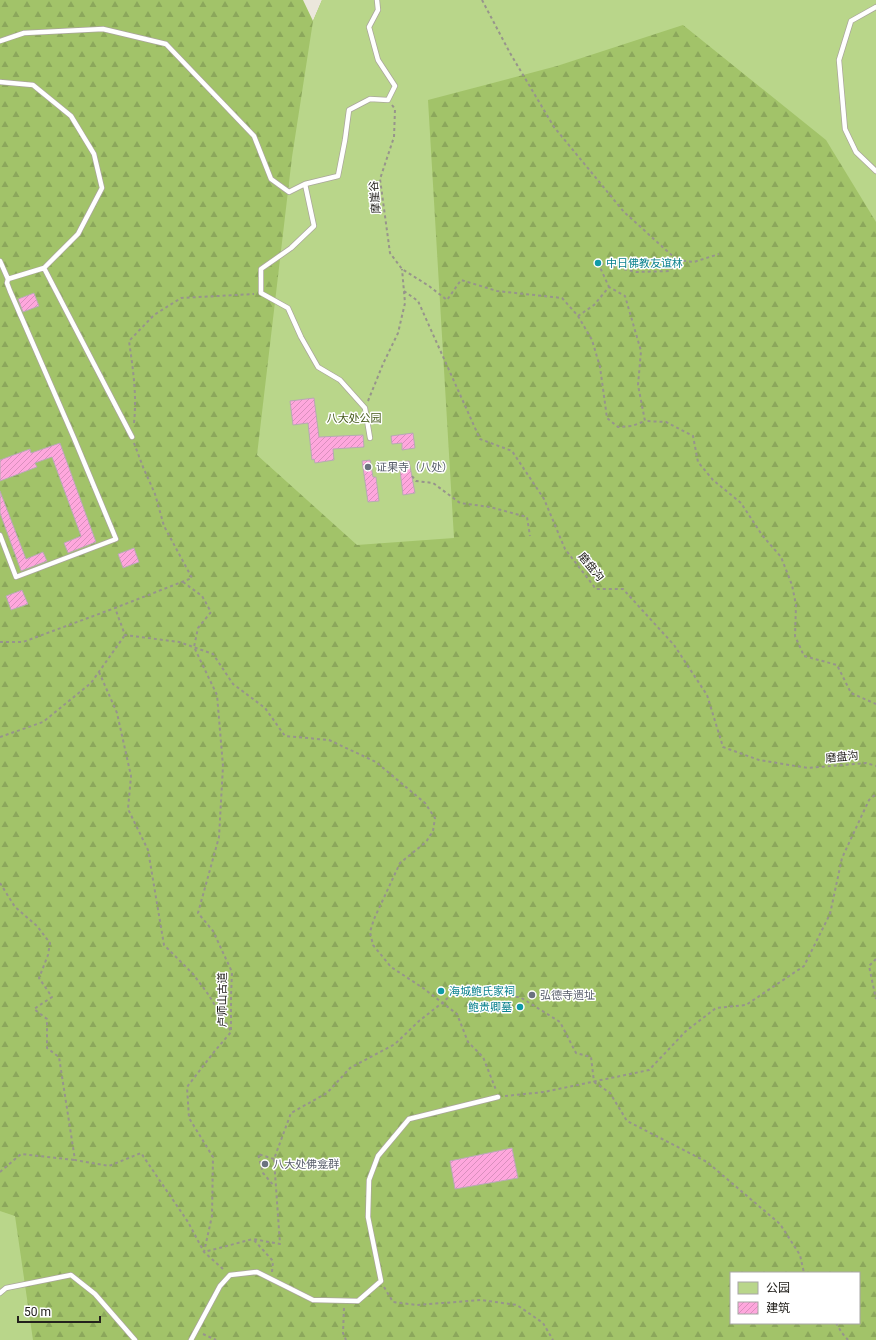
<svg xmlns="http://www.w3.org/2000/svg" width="876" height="1340" viewBox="0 0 876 1340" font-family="Roboto,'Noto Sans SC',sans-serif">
<defs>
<pattern id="forest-firs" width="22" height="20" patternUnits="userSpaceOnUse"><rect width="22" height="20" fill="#a2c369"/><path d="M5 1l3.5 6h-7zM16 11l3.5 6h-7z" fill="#8ba75b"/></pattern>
<pattern id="building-hatch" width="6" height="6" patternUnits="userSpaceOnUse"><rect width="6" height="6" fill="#fea7dd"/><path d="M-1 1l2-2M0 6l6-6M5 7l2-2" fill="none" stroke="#d98fbd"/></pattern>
</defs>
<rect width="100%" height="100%" fill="#ebe7dc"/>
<path fill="url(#forest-firs)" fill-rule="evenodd" d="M 0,0 L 303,0 L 313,21 L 322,0 L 876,0 L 876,1340 L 0,1340 ZM 731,1273 L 859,1273 L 859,1323 L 731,1323 Z"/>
<path fill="#b9d68a" d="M 322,0 L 876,0 L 876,222 L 826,140 L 683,25 L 557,66 L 428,100 L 454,538 L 357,545 L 257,455 L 292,157 L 313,21 Z
M 0,1211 L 15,1216 L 33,1340 L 0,1340 Z"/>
<path fill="url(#building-hatch)" stroke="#b7abb2" d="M 34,293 L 39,306 L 23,312 L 18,299 Z
M 314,398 L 319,437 L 363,435 L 364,447 L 333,449 L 334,460 L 315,463 L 314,459 L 312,460 L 308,423 L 293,425 L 290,401 Z
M 413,433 L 415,448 L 402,450 L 402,443 L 392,444 L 391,436 Z
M 60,443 L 96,542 L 68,553 L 64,543 L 81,536 L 52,457 L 35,463 L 37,467 L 0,481 L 0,460 L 30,449 L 31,453 Z
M 370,460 L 373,477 L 376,477 L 379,501 L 368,502 L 362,461 Z
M 409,461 L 415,493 L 403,495 L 399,462 Z
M 0,491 L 26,559 L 43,552 L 47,561 L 21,571 L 0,513 Z
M 134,548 L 139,562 L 123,568 L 118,554 Z
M 22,590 L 28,604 L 11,610 L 6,596 Z
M 512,1148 L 518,1178 L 455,1189 L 450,1161 Z"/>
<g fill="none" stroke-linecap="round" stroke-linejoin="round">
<g stroke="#aaa69b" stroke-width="6">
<path id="lane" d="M 876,7 L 851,21 L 839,60 L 845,129 L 856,152 L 876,171
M 0,41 L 24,33 L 103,29 L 166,44 L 254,136 L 271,179 L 289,192 L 305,184
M 0,82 L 33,85 L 71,116 L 94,154 L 102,188 L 78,234 L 44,268 L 132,437
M 0,261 L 8,279 L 44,268
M 370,438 L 365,408 L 340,380 L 318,367 L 301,337 L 288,308 L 261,293 L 261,269 L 291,248 L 314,226 L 305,184 L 338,176 L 345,140 L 349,110 L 370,99 L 388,100 L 395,86 L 378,60 L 369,27 L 378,10 L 377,0
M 0,535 L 16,577 L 116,539 L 74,438 L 10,291 L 7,283 L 8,279
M 0,1293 L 6,1288 L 71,1275 L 95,1294 L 135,1340
M 191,1340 L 220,1286 L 230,1275 L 257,1272 L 313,1300 L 358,1301 L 381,1281 L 368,1217 L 369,1180 L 378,1156 L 409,1119 L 498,1097"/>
</g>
<path stroke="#97948c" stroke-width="2" stroke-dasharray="3 3" stroke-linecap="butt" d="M 482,0 L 510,53 L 554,127 L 624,212 L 677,260 L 670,271 L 636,272 L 598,263 L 609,287
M 392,105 L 395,109 L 394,137 L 380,179 L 390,253 L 402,269 L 429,286 L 447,300 L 461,280 L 497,291 L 562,298 L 578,316 L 594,305 L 609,287 L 625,296 L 641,351 L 638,385 L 645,421 L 666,422 L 693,436 L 698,462 L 713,480 L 741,503 L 762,535 L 781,557 L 792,585 L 796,605 L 795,636 L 804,656 L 837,665 L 851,693 L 876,704
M 677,260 L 694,262 L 719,254
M 404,291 L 418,301 L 480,439 L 512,451 L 544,499 L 565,549 L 596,589 L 623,589 L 674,645 L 707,695 L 723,747 L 759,760 L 808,768 L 866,763 L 876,766
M 578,316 L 592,340 L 600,367 L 607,418 L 618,427 L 632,426 L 645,421
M 368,401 L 383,364 L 398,333 L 405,303 L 402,269
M 134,423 C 137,395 133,369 129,341 L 154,315 L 181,298 L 254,294
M 134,443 L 143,467 L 155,494 L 164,526 L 192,578 L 115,608 L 125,635 L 179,642 L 213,654 L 233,684 L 265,708 L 285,736 L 329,740 L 376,762 L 425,803 L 435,818 L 433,831 L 426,842 L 400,863 L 374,919 L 370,932 L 373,945 L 391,967 L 423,988 L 457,1014 L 468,1042 L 483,1057 L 496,1090
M 412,476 L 416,481 L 433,483 L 460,503 L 490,507 L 527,517 L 530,536
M 183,582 L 202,596 L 211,612 L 198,628 L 194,647 L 217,695 L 223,766 L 219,837 L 198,913 L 213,931 L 232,972 L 231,996 L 231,1032 L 214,1052 L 187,1087 L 189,1118 L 213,1157 L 212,1216 L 204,1252 L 253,1239
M 0,642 L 23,642 L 115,608
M 99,672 L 117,713 L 131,776 L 128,809 L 148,850 L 164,945 L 193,974 L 208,994 L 231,1031
M 0,737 L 43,722 L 91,683 L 125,635
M 0,883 L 15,907 L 37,926 L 50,943 L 48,955 L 39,978 L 52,997 L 34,1009 L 47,1019 L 47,1048 L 59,1057 L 75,1160 L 109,1166 L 141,1153 L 188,1222 L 204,1252 L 224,1270
M 876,959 L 869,966 L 876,999
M 594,1082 L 610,1093 L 627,1121 L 707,1162 L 780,1224 L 800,1255 L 804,1273
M 505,1096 L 544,1092 L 649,1070 L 686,1031 L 716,1008 L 746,1005 L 804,966 L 830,914 L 842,858 L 869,800 L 876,794
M 274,1159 L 258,1154 L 263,1173 L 274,1186
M 0,1172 L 21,1154 L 75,1160
M 272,1272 L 273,1261 L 253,1239 L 280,1244 L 274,1159 L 291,1113 L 327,1093 L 350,1068 L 395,1044 L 419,1021 L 442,1003 L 451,995 L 520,997 L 560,1022 L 576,1053 L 591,1057 L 594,1082
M 384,1287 L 393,1302 L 417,1305 L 481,1300 L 517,1305 L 543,1323 L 553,1340
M 344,1308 L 343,1333 L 346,1340
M 836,1323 L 842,1333 L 848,1340
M 203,1334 L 216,1340"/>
<use href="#lane" stroke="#fff" stroke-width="4.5"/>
</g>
<g fill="#0f9aa8" stroke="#fff" stroke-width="1.5">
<circle cx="598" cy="263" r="4"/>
<circle cx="441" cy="991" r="4"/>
<circle cx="520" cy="1007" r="4"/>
</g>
<g fill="#6b7280" stroke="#fff" stroke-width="1.5">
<circle cx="368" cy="467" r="4"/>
<circle cx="532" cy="995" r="4"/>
<circle cx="265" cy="1164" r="4"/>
</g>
<g text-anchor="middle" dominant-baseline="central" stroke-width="3" stroke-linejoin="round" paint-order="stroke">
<g font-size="11" fill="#23211d" stroke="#fff">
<text transform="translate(375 197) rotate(-95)">摩崖谷</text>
<text transform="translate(591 567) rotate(50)">磨盘沟</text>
<text transform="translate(842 757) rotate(-5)">磨盘沟</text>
<text transform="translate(222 1000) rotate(-90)">卢师山古道</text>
</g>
<g font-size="11" fill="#0d838f" stroke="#fff" text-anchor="start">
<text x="606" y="263">中日佛教友谊林</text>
<text x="449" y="991">海城鲍氏家祠</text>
<text x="512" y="1007" text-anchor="end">鲍贵卿墓</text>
</g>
<g font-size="11" fill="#465b1c" stroke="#fff">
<text x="354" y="418">八大处公园</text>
</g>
<g font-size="11" fill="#5b616d" stroke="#fff" text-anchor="start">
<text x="376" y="467">证果寺（八处）</text>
<text x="540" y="995">弘德寺遗址</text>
<text x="273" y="1164">八大处佛龛群</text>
</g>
</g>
<rect x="730" y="1272" width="130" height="52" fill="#ffffff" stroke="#a7a6a5"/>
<rect x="738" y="1282" width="20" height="12" fill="#b9d68a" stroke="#a7a6a5"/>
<text x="766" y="1292" font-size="12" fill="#23211d">公园</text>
<rect x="738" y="1302" width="20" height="12" fill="url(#building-hatch)" stroke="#a7a6a5"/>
<text x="766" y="1312" font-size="12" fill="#23211d">建筑</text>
<path d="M18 1316v6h82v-6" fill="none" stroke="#23211d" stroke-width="2"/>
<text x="24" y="1316" font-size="12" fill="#23211d" stroke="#ffffff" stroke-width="3" paint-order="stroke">50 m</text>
</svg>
